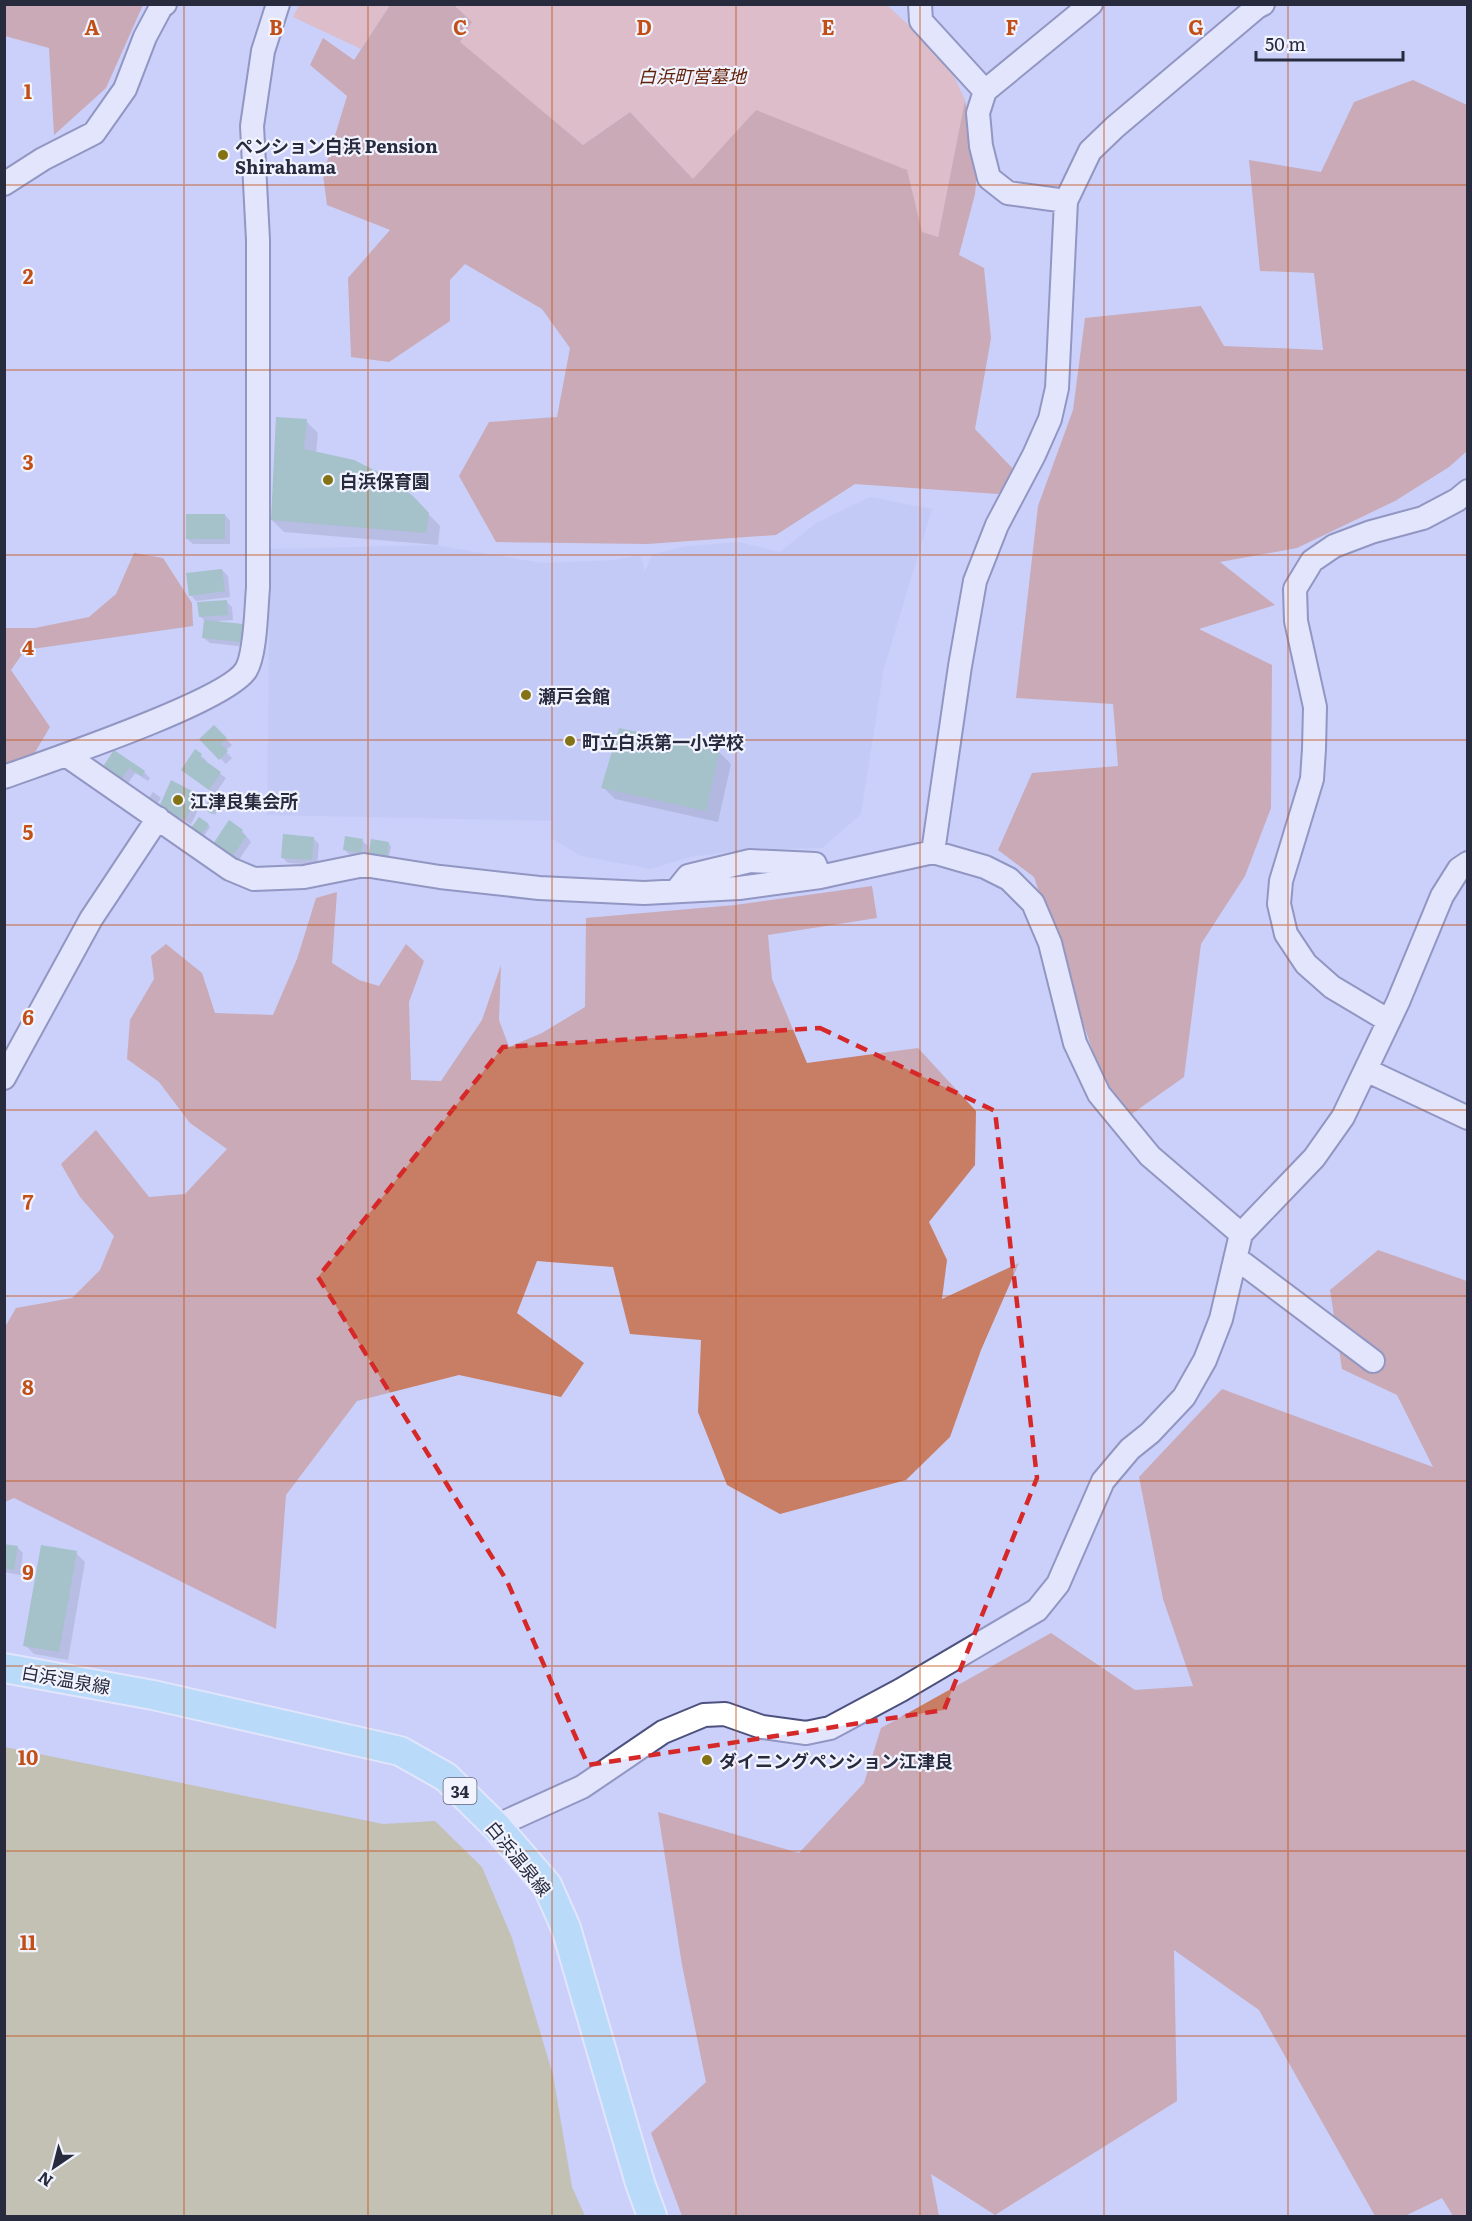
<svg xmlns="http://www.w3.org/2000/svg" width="1472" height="2221" viewBox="0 0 1472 2221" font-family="Literata,'Noto Sans JP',serif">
<rect width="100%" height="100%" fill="#cad0fa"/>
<path fill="#bdc3f1" d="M 870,497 L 932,509 L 884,668 L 861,814 L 822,848 L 744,850 L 690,857 L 651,869 L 581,856 L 551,838 L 552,821 L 267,815 L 270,549 L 435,545 L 542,563 L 614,560 L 640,555 L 645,571 L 653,554 L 687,546 L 739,542 L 780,552 L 816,523 Z"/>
<path fill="#f1a78e" d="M 299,5 L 299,4 L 390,5 L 361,49 L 293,17 Z
M 454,5 L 887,5 L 947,61 L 965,100 L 938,237 L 922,233 L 906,170 L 693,179 L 630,112 L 583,145 L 459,42 L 472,22 Z"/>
<path fill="#c87d65" d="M 4,5 L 143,5 L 106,88 L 54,135 L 49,48 L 5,36 Z
M 390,5 L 454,5 L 472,22 L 460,42 L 583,145 L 630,112 L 693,179 L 756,110 L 907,170 L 922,232 L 938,237 L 965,100 L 977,174 L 975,194 L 959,255 L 984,268 L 991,338 L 975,429 L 1016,472 L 998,494 L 855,484 L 776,535 L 647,544 L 496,542 L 459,476 L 489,422 L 557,417 L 570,348 L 542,309 L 465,264 L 450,280 L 450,321 L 389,362 L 351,357 L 348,278 L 390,230 L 327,205 L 323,175 L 347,96 L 310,65 L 323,38 L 354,60 Z
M 1413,80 L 1467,105 L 1467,451 L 1449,467 L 1395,501 L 1297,548 L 1220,562 L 1275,605 L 1199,629 L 1272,665 L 1271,808 L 1245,876 L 1201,944 L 1184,1077 L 1126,1118 L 1096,1061 L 1034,877 L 998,850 L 1032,773 L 1118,766 L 1113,704 L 1016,698 L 1038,506 L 1073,410 L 1085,318 L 1201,306 L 1224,346 L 1323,350 L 1314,273 L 1260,271 L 1249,160 L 1321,172 L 1354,102 Z
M 134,553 L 163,558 L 192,603 L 193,626 L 25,650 L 11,670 L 50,727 L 34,754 L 5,766 L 5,628 L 35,628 L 89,617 L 116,594 Z
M 872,886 L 877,918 L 768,935 L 772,979 L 807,1063 L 918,1048 L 976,1111 L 975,1165 L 929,1222 L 947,1260 L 942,1299 L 1019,1263 L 981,1350 L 950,1437 L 906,1480 L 780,1514 L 727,1485 L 698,1412 L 701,1340 L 630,1334 L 613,1267 L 537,1261 L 517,1313 L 584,1363 L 561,1397 L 459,1375 L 357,1401 L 286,1495 L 276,1629 L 14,1498 L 5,1502 L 5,1327 L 16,1308 L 72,1298 L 100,1270 L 114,1236 L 80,1197 L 61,1164 L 96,1130 L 149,1197 L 185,1194 L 227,1149 L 190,1123 L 159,1082 L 127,1059 L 130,1020 L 154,979 L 151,956 L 166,944 L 202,973 L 215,1013 L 273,1015 L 297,959 L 316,898 L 337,892 L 332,963 L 359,980 L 379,986 L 406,944 L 424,961 L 409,1002 L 411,1080 L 441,1081 L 482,1020 L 501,965 L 499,1020 L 509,1047 L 542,1033 L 585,1007 L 586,918 L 735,905 Z
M 1378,1250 L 1467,1281 L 1467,2216 L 1453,2216 L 1442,2198 L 1405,2216 L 1375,2216 L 1259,2010 L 1174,1950 L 1177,2101 L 995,2215 L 931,2174 L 939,2216 L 682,2216 L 651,2133 L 706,2082 L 682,1965 L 658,1812 L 799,1853 L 864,1783 L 881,1728 L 1051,1633 L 1135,1690 L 1193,1686 L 1163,1599 L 1139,1477 L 1222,1389 L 1433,1467 L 1397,1395 L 1342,1369 L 1330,1290 Z"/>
<path fill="#bbad60" d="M 5,1747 L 383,1824 L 435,1821 L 482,1867 L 512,1938 L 553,2075 L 572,2187 L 585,2216 L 5,2216 Z"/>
<path fill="#0003" d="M 306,421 L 318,433 L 316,453 L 412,497 L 440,526 L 438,545 L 284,532 L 272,520 Z
M 225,515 L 230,521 L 230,544 L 193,544 L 187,539 Z
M 222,570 L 228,576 L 230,597 L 196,601 L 191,595 Z
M 226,601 L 232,607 L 233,620 L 219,621 L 219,623 L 243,625 L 248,631 L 247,647 L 210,643 L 204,638 L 205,621 L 200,616 Z
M 214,727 L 232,745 L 225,751 L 232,758 L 226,764 L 201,739 Z
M 195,751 L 207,761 L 205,763 L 226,778 L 215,794 L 182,770 Z
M 114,752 L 144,772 L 150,778 L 148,781 L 135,773 L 127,785 L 109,773 Z
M 719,752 L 731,764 L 718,822 L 615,799 L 603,787 Z
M 153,792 L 161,798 L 157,804 L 149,798 Z
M 197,795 L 203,800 L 191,824 L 166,812 L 160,807 Z
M 218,803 L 220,806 L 215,815 L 208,811 Z
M 208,825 L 210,827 L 204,836 L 196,830 Z
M 242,831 L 251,842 L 238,861 L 220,849 Z
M 313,838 L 319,844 L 317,865 L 288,863 L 282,857 Z
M 362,841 L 368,846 L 366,858 L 350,855 L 345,850 Z
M 388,843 L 391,846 L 389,857 L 373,855 L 370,853 Z
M 4,1545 L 18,1548 L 23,1553 L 20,1575 L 4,1572 Z
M 76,1553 L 85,1562 L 68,1660 L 34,1654 L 25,1645 Z"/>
<path fill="#78af90" d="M 276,417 L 307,419 L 304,449 L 354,460 L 388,477 L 413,496 L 429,513 L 426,533 L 271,520 Z
M 186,514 L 225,514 L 225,539 L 186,539 Z
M 222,569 L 225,591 L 189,596 L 186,573 Z
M 227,600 L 228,615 L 199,617 L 197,602 Z
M 204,620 L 243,624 L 242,642 L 202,638 Z
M 214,725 L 227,738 L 221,744 L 228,751 L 219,760 L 199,739 Z
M 619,728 L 720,750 L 706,811 L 601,788 Z
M 195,749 L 202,754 L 200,757 L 221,772 L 209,790 L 181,770 Z
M 114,750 L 145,771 L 142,776 L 129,768 L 121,780 L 102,768 Z
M 171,780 L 198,794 L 185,820 L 159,807 Z
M 210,797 L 219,802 L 212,814 L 204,809 Z
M 199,817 L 209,824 L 201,835 L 191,828 Z
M 229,820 L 243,830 L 241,833 L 246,836 L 232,857 L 213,844 Z
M 283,834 L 314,837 L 312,860 L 281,858 Z
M 345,836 L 363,839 L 361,853 L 343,850 Z
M 371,839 L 389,842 L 387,856 L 369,853 Z
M 4,1544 L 18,1546 L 14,1570 L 4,1568 Z
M 41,1545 L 77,1551 L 59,1652 L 23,1646 Z"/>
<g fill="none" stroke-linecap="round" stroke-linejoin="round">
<g stroke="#4d517e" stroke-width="26">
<path id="minor" d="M 920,4 L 921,21 L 985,91
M 4,184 L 43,159 L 94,133 L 125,89 L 145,37 L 161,7 L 165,4
M 1066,201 L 1008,193 L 989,178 L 981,146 L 978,113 L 985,91 L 1091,4
M 66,755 L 230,869 L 254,879 L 304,877 L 364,865 L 440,877 L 539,888 L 644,893 L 739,888 L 820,877 L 933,852 L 985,867 L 1009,879 L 1033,903 L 1050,943 L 1075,1043 L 1099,1094 L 1150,1156 L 1241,1234
M 4,777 C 48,761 226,702 246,670 C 256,653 256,608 258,588 L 258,240 L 252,126 L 263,51 L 278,4
M 933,852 L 960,666 L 975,581 L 997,525 L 1034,455 L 1050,419 L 1057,388 L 1066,201 L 1090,151 L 1115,127 L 1257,7 L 1263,4
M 676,891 L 688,876 L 750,861 L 815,864 L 820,877
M 1389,1021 L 1332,987 L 1306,964 L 1286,934 L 1279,904 L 1281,881 L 1312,779 L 1314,749 L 1315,707 L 1296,621 L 1295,589 L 1312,561 L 1334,546 L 1371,532 L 1423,518 L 1457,500 L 1468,491
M 1366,1070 L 1468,1118
M 4,1078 L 91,919 L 158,818
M 1236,1258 L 1373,1361
M 496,1826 L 582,1787 L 663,1732 L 704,1715 L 725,1714 L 762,1727 L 806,1733 L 830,1728 L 901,1690 L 1037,1610 L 1058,1584 L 1103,1481 L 1130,1449 L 1150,1433 L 1184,1397 L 1205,1360 L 1221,1319 L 1241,1234 L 1314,1158 L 1343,1117 L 1398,1002 L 1442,896 L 1459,869 L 1468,863"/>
</g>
<g stroke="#fff" stroke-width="32">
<path id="major" d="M 4,1668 L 153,1695 L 400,1751 L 446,1777 L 496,1826 L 547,1885 L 566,1928 L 640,2183 L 652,2216"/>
</g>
<use href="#minor" stroke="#fff" stroke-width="22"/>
<use href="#major" stroke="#a5e6f9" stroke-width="28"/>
</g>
<path d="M0 0H1472V2221H0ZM 820,1028 L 995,1111 L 1037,1478 L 944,1710 L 588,1765 L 507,1581 L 318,1277 L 503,1047 Z" fill="#cad0fa" fill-opacity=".55" fill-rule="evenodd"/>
<path fill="none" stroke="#d62828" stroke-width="4.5" stroke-dasharray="12 8" stroke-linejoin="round" d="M 820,1028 L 995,1111 L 1037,1478 L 944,1710 L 588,1765 L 507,1581 L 318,1277 L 503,1047 Z"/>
<path fill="none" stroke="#c25016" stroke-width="1.5" stroke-opacity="0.55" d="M 184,4 L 184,2216M 368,4 L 368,2216M 552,4 L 552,2216M 736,4 L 736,2216M 920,4 L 920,2216M 1104,4 L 1104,2216M 1288,4 L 1288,2216M 4,185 L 1468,185M 4,370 L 1468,370M 4,555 L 1468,555M 4,740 L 1468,740M 4,925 L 1468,925M 4,1110 L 1468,1110M 4,1296 L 1468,1296M 4,1481 L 1468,1481M 4,1666 L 1468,1666M 4,1851 L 1468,1851M 4,2036 L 1468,2036"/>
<g fill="#837315" stroke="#f1f3fe" stroke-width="2">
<circle cx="223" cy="155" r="6"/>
<circle cx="328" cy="480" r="6"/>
<circle cx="526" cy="695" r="6"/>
<circle cx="570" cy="741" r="6"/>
<circle cx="178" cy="800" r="6"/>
<circle cx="707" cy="1760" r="6"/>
</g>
<g text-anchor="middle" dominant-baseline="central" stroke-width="4.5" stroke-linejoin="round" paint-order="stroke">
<rect fill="#f1f3fe" stroke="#646678" stroke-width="1.5" x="443.5" y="1778" width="33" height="26" rx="4.5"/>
<g font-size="16" font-weight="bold" fill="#282a3e">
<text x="460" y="1791">34</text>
</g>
<g font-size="18" font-style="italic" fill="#642006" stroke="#f1f3fe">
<text x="692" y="75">白浜町営墓地</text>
</g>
<g font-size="18" font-weight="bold" fill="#282a3e" stroke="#f1f3fe" text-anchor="start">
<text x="235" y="145">ペンション白浜 Pension<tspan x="235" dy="21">Shirahama</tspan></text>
<text x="340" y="480">白浜保育園</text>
<text x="538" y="695">瀬戸会館</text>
<text x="582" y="741">町立白浜第一小学校</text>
<text x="190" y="800">江津良集会所</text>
<text x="719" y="1760">ダイニングペンション江津良</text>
</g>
<g font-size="18" fill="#282a3e" stroke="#f1f3fe">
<text transform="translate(66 1679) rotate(10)">白浜温泉線</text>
<text transform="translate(519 1858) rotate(51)">白浜温泉線</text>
</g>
</g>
<g font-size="20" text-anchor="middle" font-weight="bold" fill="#c25016" stroke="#f1f3fe" stroke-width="4.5" stroke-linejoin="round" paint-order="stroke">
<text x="92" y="35">A</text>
<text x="276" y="35">B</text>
<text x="460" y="35">C</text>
<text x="644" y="35">D</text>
<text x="828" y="35">E</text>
<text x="1012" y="35">F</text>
<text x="1196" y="35">G</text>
<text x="28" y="99">1</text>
<text x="28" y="284">2</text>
<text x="28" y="470">3</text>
<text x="28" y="655">4</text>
<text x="28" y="840">5</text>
<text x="28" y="1025">6</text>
<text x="28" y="1210">7</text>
<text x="28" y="1395">8</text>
<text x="28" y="1580">9</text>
<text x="28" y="1765">10</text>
<text x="28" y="1950">11</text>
</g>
<rect width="1472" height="2221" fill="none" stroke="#282a3e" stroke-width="12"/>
<g transform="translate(54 2167) rotate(215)" stroke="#f1f3fe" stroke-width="4.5" paint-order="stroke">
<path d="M0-4.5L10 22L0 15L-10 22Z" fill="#282a3e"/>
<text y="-9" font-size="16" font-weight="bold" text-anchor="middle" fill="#282a3e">N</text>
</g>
<path d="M1256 51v9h147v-9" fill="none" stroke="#282a3e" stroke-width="3"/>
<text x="1265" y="51" font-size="18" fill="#282a3e" stroke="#f1f3fe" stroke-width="4.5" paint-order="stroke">50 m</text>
</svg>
